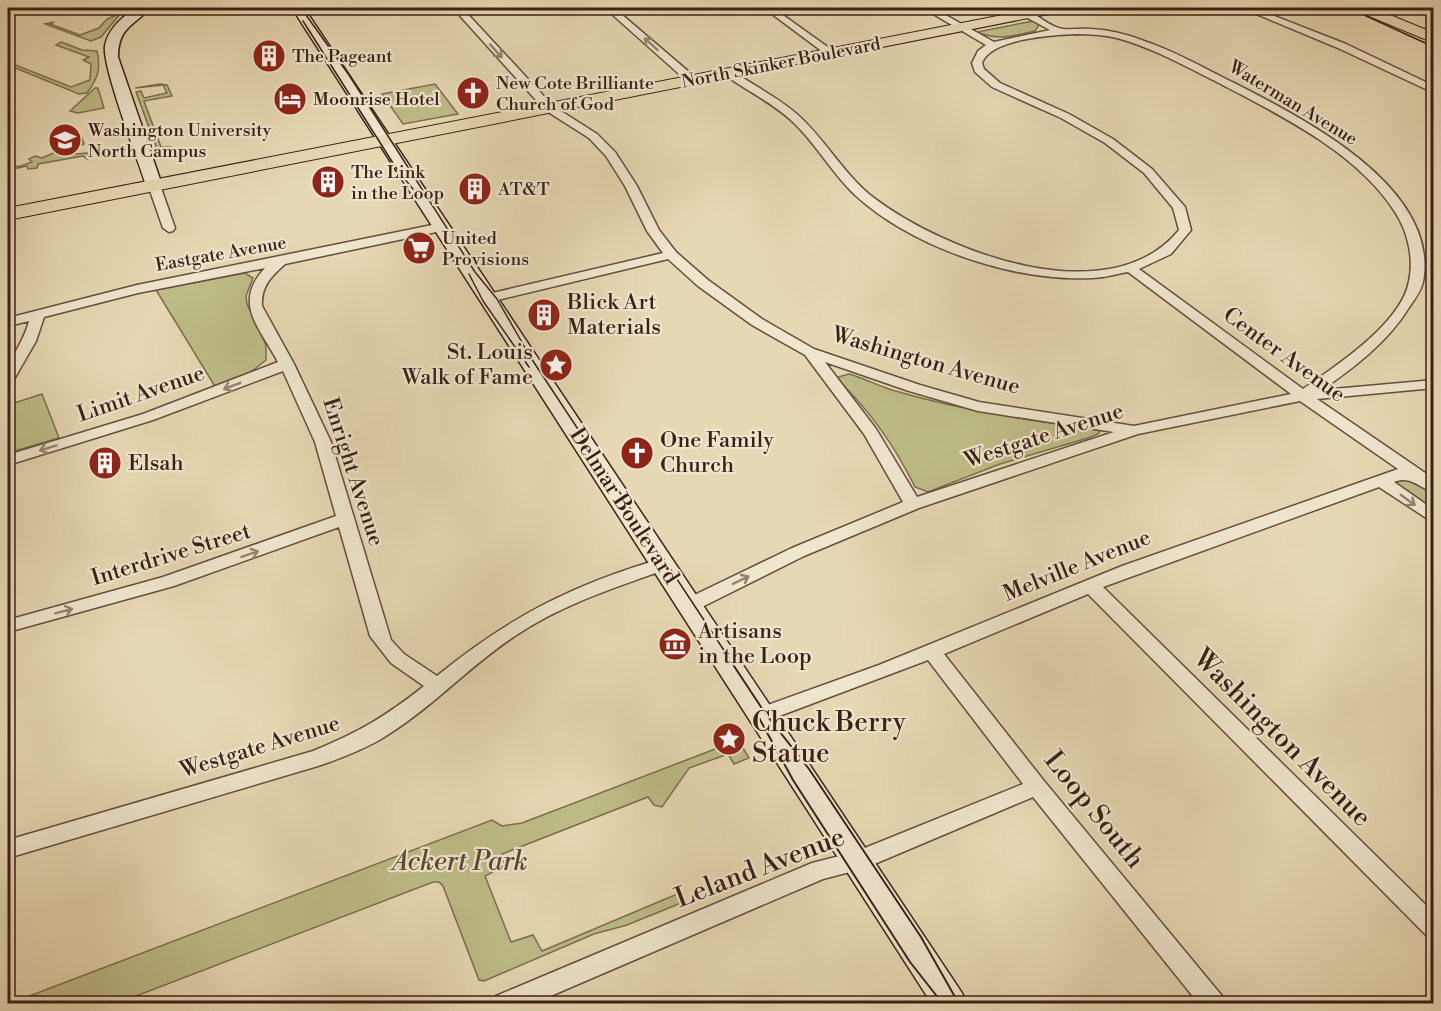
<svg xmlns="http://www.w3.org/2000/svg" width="1441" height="1011" viewBox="0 0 1441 1011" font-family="'Libre Bodoni',serif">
<rect width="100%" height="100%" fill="#e6d8b3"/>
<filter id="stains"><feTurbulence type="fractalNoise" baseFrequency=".00333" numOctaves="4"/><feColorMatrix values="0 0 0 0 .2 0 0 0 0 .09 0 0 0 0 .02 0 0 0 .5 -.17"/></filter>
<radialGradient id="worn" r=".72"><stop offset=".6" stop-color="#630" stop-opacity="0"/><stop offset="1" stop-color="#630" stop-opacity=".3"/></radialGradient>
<path fill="#bdbc87" stroke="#7c6e4e" stroke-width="1.5" d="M 91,8 L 102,8 L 120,14 L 101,37 L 91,41 L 45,24 L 54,22 L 50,24 L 80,35 L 99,28 L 107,19 L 114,16 Z
M 1033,21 L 1039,25 L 1035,31 C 1014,36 998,41 977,32 Z
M 61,42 L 82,50 L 97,51 C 101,69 98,78 87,93 L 79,94 L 8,65 L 8,62 L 71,87 L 90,80 L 91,64 L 83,60 L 89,57 L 56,45 Z
M 160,84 L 167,85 L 172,96 L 144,101 L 161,147 L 171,147 L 157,149 L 136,92 L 141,91 L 144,98 L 167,93 L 163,85 L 135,88 Z
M 435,84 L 458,114 L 403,124 L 382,94 Z
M 95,88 L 98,88 L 104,108 L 78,113 L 70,111 Z
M 78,137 L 82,138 L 84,144 L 75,147 L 76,154 L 87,153 L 87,159 L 83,156 L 38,164 L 37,168 L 28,169 L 27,166 L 8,170 L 8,166 L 14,164 L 18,167 L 32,162 L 29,159 L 35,156 L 42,158 L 79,142 L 74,139 Z
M 245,273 L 253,278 L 246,296 L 247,304 L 266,345 L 266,360 L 251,372 L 216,388 L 156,290 Z
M 849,374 C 863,378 877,385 892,390 C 956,409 1022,420 1088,427 L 1100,431 L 1098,434 L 1088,438 L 1000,464 L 928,492 L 915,487 C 895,446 870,411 838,380 L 838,377 Z
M 42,394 L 59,438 L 8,453 L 8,405 Z
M 1414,475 L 1433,487 L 1433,518 L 1382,481 Z
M 730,727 L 749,758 L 734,764 L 728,754 L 689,768 L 662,807 L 654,805 L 648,797 L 502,854 L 504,866 L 485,876 L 511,942 L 533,935 L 542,951 L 682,892 L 686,901 L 627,925 L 594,934 L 484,981 L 479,980 L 443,886 L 439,882 L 433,882 L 118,1003 L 11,1003 L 492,820 L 502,826 L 522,823 L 723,746 L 715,733 Z"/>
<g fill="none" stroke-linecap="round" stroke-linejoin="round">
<g stroke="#664e3d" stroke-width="3">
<path id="street" d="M 453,8 L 462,8 L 553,106 L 597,134 L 615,152 L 637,186 L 659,230 L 676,252 L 708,280 L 762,319 L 814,349 L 920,385 L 979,402 L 1134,426 L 1291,394 L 1128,272 C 1116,274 1103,278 1092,278 C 1014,282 913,248 855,195 C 832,173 816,144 793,122 C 773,103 747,91 725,75 L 725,71 L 733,71 C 755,87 780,98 800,117 C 827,142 845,176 874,198 C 945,252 1110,315 1179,230 L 1173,208 L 1144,173 L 1105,143 L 1061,118 L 992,87 L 975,72 L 972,63 L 978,51 L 986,45 L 923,8 L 933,8 L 994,42 L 1050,30 L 1024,16 L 1022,14 L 1027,11 C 1039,15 1051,28 1063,29 C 1072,30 1082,28 1091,29 C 1109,30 1127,34 1144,41 C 1174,51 1202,67 1230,81 C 1299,116 1441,186 1423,282 C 1421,291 1415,299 1410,306 C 1388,342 1356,366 1322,390 L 1434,380 L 1434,388 L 1317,399 L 1434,479 L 1434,492 C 1418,488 1412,475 1394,482 L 1434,510 L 1434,523 L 1379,487 L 1103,587 L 1434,913 L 1434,938 L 1426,935 L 1088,594 L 944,654 L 1044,781 L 1222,996 L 1226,1004 L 1199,1004 L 1033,797 L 865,868 L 823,879 L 532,1004 L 492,1004 L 496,996 L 812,863 L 855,852 L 1023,784 L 928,660 L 761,723 L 754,720 L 751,715 L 754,710 L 879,665 L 1122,566 L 1398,469 L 1300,401 L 1138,434 L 919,508 L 804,556 L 696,610 L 690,611 L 684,610 L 681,605 L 684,600 L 792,548 L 903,502 L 864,434 L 805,355 L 752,325 L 698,286 L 668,259 L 489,302 L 484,301 L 482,298 L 484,295 L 663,253 L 647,231 L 625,186 L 606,156 L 589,138 L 545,110 ZM 1077,34 C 1091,34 1104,35 1117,38 C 1153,48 1185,66 1217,82 C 1278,114 1357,152 1395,212 C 1408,232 1414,258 1409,281 C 1402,323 1336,366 1303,389 L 1139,269 L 1171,254 L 1191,230 L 1185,207 L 1152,169 L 1113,139 L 1069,114 L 1000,83 L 984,69 L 982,63 C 991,38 1054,35 1077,34 ZM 825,362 L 909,391 L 978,411 L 1114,432 L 917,497 L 876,429 Z
M 605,8 L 614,8 L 696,78 L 696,82 L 688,82 Z
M 764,8 L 773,8 L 836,53 L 827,55 Z
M 1242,8 L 1254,8 L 1346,44 L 1434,86 L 1434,93 L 1338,48 Z
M 154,181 L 160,185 L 175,228 L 173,231 L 169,232 L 163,228 L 148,185 Z
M 442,223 L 448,227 L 446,230 L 285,264 C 271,277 261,286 262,306 L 294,364 L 331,442 L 391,640 L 404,654 L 437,676 C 509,617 574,584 664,558 L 670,560 L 673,564 L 670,568 C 617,587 562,604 515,636 C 468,667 430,710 381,739 C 362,750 339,759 318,766 L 8,858 L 8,840 L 313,751 C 359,732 385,717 424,686 L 391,663 L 370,636 L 339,527 L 174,586 L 8,632 L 8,620 L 163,577 L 336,516 L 315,442 L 283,371 L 153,420 L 8,465 L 8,455 L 143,414 L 278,362 C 260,328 232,303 265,268 L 138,293 L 44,317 L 36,341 L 13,381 L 8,382 C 6,360 24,343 29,321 L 8,326 L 8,318 L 137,285 Z"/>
</g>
<g stroke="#3b2016" stroke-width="3">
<path id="secondary" d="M 136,8 L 150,8 C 134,26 118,27 118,57 L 162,185 L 154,190 L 146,185 C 138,160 102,66 105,46 C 108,29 122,17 136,8 Z
M 292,8 L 304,8 L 962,993 L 967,1004 L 932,1004 Z"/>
</g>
<g stroke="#3b2016" stroke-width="2">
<path id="primary" d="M 1039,8 L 1066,8 L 1059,12 L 8,220 L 8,208 Z
M 1355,8 L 1373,8 L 1434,33 L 1434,43 L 1357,11 Z"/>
</g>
<use href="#street" fill="#efe6ce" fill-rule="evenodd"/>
<use href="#secondary" fill="#efe6ce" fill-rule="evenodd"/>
<use href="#primary" fill="#e6d8b3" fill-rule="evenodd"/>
<path stroke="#3b2016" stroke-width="1.5" d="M 301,8 L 349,75 L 475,272 L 497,299 L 531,358 L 733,664
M 1364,15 L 1434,47
M 303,21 L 398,171 L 413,189
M 469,274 L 483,301 L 529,367"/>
<path stroke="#3b2016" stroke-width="2" d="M 732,663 L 765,713 L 809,769 L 921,937 L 959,1004
M 758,716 L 793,780 L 910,962 L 943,1004"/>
</g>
<defs><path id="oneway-shaft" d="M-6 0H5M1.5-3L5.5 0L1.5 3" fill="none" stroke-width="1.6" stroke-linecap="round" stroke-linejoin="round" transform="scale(1.5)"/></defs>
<g stroke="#958372">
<use href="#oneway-shaft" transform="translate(651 44) rotate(-138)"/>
<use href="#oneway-shaft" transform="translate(496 51) rotate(48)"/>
<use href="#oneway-shaft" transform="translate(232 386) rotate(159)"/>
<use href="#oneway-shaft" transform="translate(48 448) rotate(163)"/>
<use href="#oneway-shaft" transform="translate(1408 500) rotate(36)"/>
<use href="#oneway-shaft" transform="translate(250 554) rotate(-19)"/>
<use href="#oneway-shaft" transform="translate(741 580) rotate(-26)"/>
<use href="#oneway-shaft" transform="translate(64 611) rotate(-15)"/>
</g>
<defs>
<g id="building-disc" transform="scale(1.725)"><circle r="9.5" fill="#8f2418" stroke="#efe6ce"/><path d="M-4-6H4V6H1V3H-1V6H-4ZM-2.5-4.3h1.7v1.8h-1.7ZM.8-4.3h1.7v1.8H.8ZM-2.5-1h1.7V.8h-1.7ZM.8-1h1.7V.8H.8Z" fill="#fff"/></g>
<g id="church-disc" transform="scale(1.725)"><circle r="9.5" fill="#8f2418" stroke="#efe6ce"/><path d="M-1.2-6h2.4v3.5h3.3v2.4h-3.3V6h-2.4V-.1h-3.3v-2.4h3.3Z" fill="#fff"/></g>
<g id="hotel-disc" transform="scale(1.725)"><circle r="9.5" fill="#8f2418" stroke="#efe6ce"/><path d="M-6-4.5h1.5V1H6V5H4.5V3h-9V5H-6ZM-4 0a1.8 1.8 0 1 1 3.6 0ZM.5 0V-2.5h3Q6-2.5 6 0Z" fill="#fff"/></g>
<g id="university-disc" transform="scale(1.725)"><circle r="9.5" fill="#8f2418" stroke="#efe6ce"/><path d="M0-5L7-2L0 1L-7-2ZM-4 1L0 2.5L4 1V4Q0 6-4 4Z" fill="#fff"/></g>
<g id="supermarket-disc" transform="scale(1.725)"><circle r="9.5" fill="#8f2418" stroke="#efe6ce"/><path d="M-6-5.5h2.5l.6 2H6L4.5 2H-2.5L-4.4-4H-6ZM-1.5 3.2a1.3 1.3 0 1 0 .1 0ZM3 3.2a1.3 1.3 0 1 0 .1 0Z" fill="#fff"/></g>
<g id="sight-disc" transform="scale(1.725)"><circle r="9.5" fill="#8f2418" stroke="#efe6ce"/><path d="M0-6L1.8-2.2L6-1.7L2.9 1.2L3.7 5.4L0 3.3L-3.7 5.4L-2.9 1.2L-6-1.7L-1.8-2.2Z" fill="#fff"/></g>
<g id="museum-disc" transform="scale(1.725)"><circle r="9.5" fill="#8f2418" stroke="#efe6ce"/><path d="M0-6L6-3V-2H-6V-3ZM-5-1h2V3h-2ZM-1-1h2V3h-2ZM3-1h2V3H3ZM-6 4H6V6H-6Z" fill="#fff"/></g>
</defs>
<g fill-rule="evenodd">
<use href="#building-disc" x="269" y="56"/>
<use href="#church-disc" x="473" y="93"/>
<use href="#hotel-disc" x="290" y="99"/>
<use href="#university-disc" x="65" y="140"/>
<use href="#building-disc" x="328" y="182"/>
<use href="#building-disc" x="475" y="189"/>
<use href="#supermarket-disc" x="419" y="248"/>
<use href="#building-disc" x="544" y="315"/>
<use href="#sight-disc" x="556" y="365"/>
<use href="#church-disc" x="637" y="453"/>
<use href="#building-disc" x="105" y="463"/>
<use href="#museum-disc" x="675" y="644"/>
<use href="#sight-disc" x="729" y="739"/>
</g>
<g text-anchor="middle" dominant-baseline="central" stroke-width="4.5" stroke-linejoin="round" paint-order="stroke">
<g font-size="18" fill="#3b2016" stroke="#efe6ce" text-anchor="start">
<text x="292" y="56">The Pageant</text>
<text x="496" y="83">New Cote Brilliante<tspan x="496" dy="21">Church of God</tspan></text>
<text x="313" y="99">Moonrise Hotel</text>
<text x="88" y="130">Washington University<tspan x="88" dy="21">North Campus</tspan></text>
<text x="351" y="172">The Link<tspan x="351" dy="21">in the Loop</tspan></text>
<text x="498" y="189">AT&amp;T</text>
<text x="442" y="238">United<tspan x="442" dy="21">Provisions</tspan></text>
</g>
<g font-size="18" fill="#3b2016" stroke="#efe6ce">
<text transform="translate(781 63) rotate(-11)">North Skinker Boulevard</text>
<text transform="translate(1293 103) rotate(31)">Waterman Avenue</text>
<text transform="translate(221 254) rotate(-10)">Eastgate Avenue</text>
</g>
<g font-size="22" fill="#3b2016" stroke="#efe6ce" text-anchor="start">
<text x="567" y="302">Blick Art<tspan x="567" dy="25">Materials</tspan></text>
<text x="533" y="352" text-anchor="end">St. Louis<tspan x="533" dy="25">Walk of Fame</tspan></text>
<text x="660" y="440">One Family<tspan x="660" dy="25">Church</tspan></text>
<text x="128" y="463">Elsah</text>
<text x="698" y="631">Artisans<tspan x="698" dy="25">in the Loop</tspan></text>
</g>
<g font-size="22" fill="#3b2016" stroke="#efe6ce">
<text transform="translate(1284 355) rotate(36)">Center Avenue</text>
<text transform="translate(926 361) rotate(16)">Washington Avenue</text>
<text transform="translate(141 394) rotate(-19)">Limit Avenue</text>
<text transform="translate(1044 436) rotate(-18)">Westgate Avenue</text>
<text transform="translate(353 472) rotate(72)">Enright Avenue</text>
<text transform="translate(624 506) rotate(57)">Delmar Boulevard</text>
<text transform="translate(171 555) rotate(-17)">Interdrive Street</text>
<text transform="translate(1077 566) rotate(-22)">Melville Avenue</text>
<text transform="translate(260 747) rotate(-17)">Westgate Avenue</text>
</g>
<g font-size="27" fill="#3b2016" stroke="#efe6ce" text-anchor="start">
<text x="752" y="723">Chuck Berry<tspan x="752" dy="31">Statue</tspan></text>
</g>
<g font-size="27" fill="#3b2016" stroke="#efe6ce">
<text transform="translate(1282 738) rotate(45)">Washington Avenue</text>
<text transform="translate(1094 810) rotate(51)">Loop South</text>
<text transform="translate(760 868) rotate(-21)">Leland Avenue</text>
</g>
<g font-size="27" font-style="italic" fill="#5c4732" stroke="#efe6ce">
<text x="460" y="862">Ackert Park</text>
</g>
</g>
<rect width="1441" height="1011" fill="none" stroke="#e6d8b3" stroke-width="30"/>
<rect x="9" y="9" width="1423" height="993" fill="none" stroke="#3b2016" stroke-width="3"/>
<rect x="15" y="15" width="1411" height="981" fill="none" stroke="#3b2016" stroke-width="1.5"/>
<rect width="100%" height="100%" filter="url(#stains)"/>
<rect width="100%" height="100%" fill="url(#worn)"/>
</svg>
